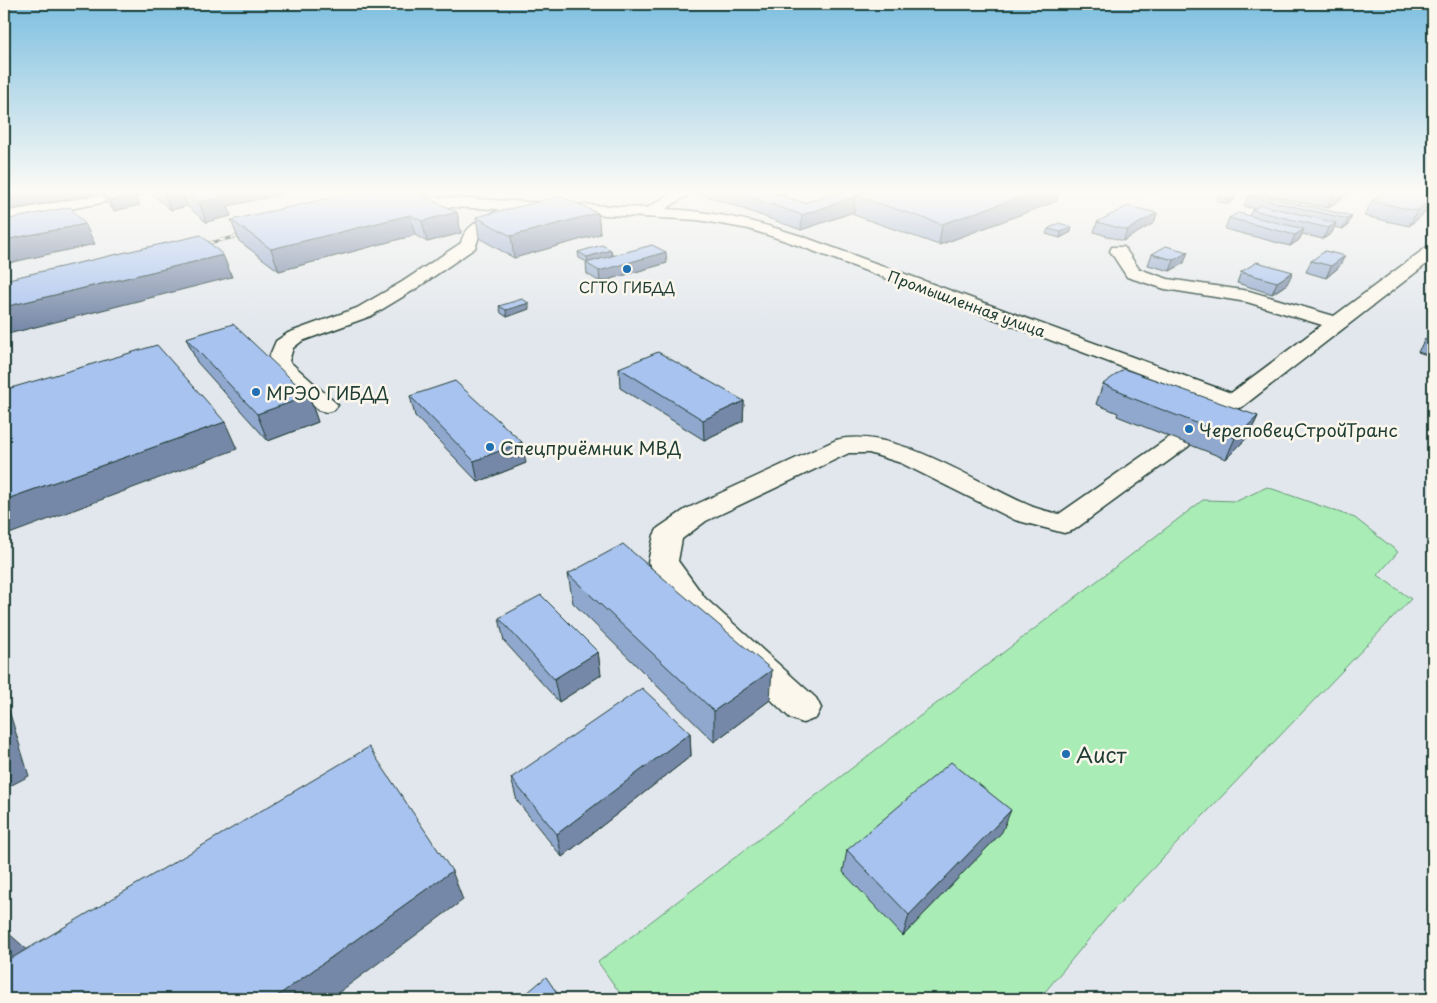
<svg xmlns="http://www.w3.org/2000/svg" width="1437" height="1003" viewBox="0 0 1437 1003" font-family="'Playpen Sans',sans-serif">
<rect width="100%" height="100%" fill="#fbf7ec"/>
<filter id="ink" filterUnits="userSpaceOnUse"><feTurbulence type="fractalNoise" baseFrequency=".02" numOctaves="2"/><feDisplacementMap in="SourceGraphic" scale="10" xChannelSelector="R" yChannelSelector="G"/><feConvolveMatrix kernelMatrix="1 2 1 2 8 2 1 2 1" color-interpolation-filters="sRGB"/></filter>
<g filter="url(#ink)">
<path fill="#e2e7ed" d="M 4,191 L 1433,191 L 1433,999 L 4,999 Z"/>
<path fill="#a9ecb6" stroke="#649475" d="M 1267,487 L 1355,518 L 1398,552 L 1378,575 L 1411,599 L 1114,909 L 1039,999 L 624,999 L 598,962 L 1203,500 L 1237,501 Z"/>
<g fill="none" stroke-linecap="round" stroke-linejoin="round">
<g stroke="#1f3d34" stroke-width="3">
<path id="minor" d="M 121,191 L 148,191 L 146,194 L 141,195 L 4,222 L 4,212 Z
M 382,191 L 400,191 L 433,197 L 647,208 L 675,191 L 691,191 L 689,194 L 666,209 C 713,211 756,221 801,236 L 1231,393 L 1322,325 L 1247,302 L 1165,289 L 1127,277 L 1110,251 L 1112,247 L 1124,247 L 1139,269 L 1168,279 L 1249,291 L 1334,316 L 1427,247 L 1433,246 L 1433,259 L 1242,407 L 1234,409 L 789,242 L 749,229 L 698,220 L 517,210 L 480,234 L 475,248 L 414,290 L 371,316 L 302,341 L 293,348 L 289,361 L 338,405 L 334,410 L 326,412 L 318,410 L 267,362 L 276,341 L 288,333 L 357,308 L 402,282 L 461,243 C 464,225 486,217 500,209 C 477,208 395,208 382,191 Z
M 1180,434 L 1189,436 L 1192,441 L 1189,446 L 1074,530 L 1064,533 L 1015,520 L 901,463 L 869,453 L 849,453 L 706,521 L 682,539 L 678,561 L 705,598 L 816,698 L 821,708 L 816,718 L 803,723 L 790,718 L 683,614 L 648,562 L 654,535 L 658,528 L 686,509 L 836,440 C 896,425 978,485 1033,507 C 1041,510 1051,512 1059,514 L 1171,436 Z"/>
</g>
<use href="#minor" fill="#fbf7ec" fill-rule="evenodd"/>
<g stroke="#1f3d34" stroke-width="3">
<path id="rail" d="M 405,197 L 432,191
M 196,246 L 252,233"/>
</g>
<use href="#rail" stroke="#fbf7ec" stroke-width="2" stroke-dasharray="6" stroke-linecap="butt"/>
</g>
<path fill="#91a8ce" stroke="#1f3d34" d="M 4,191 L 131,191 L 140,205 L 114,211 L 106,202 L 101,192 Z
M 151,191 L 281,191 L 282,194 L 228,206 L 231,216 L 206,222 L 187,206 L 171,210 L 152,194 Z
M 693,191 L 788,191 L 788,194 L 782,196 L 804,203 L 844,191 L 1059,191 L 1057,201 L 939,245 L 854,215 L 854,212 L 801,230 Z
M 1142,191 L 1159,191 L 1153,193 Z
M 1248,191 L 1353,191 L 1327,208 Z
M 1433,192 L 1433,204 L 1431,208 L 1409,226 L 1364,216 L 1372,201 Z
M 1236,195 L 1234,200 L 1228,204 L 1217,201 L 1218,196 Z
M 1248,196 L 1352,216 L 1347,227 L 1343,229 L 1334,227 L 1332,233 L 1323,239 L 1302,234 L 1299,240 L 1290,246 L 1225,229 L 1229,218 L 1249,216 L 1252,210 L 1255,209 L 1244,206 Z
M 457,212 L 461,233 L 427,242 L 415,235 L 279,271 L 239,241 L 231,220 Z
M 598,213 L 600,234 L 514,258 L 479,238 L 476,217 Z
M 1157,213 L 1154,223 L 1123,241 L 1094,232 L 1097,222 Z
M 1072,227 L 1071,232 L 1060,238 L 1046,234 L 1048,229 Z
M 611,250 L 612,255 L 667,263 L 600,282 L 587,274 L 586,263 L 587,262 L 579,258 L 578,252 Z
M 1152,254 L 1184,263 L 1170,271 L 1148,265 Z
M 1311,261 L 1339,267 L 1326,278 L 1306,272 Z
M 1241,272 L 1287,284 L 1272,294 L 1237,283 Z
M 499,306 L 529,309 L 507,317 L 501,313 Z
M 1433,333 L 1433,357 L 1418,352 L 1425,339 Z
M 186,338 L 309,396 L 318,422 L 268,441 L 197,362 Z
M 619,368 L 744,401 L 743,421 L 704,440 L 620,388 Z
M 1103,384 L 1258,416 L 1248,437 L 1226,459 L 1117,416 L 1118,413 L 1096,404 Z
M 410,396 L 526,463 L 478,482 L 415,416 Z
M 568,574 L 770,700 L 714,742 L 573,603 Z
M 499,618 L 598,652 L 601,675 L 559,702 L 504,641 Z
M 690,733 L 691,756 L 562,857 L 517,801 L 511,778 Z
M 1002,832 L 903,936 L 843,872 L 847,850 Z"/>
<path fill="#7688a8" stroke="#1f3d34" d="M 4,191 L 110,191 L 4,211 Z
M 163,191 L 181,191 L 187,206 L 171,210 Z
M 213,191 L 281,191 L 282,194 L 228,206 L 231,216 L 206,222 L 199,202 Z
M 779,191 L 788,191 L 788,194 L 778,197 Z
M 1038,191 L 1059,191 L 1057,201 L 939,245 L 942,224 Z
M 1335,191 L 1353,191 L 1327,208 Z
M 136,195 L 140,205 L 114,211 L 109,201 Z
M 1236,195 L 1234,200 L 1228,204 L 1229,199 Z
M 855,197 L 854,212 L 801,230 L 802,215 Z
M 1433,197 L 1433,204 L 1431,208 L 1409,226 L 1417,211 Z
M 457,212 L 461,233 L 427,242 L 422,221 Z
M 598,213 L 600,234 L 514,258 L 511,236 Z
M 1157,213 L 1154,223 L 1123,241 L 1127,230 Z
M 410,215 L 415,235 L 279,271 L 271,249 Z
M 1352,216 L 1347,227 L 1343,229 L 1348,219 Z
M 1336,223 L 1332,233 L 1323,239 L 1328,228 Z
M 85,224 L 95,244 L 4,264 L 4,240 Z
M 1072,227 L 1071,232 L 1060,238 L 1061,232 Z
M 1304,229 L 1299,240 L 1290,246 L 1295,235 Z
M 611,250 L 612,256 L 588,263 L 587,257 Z
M 666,252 L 667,263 L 600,282 L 599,271 Z
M 1188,252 L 1184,263 L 1170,271 L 1174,260 Z
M 223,255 L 232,277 L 4,335 L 4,307 Z
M 1345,256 L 1339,267 L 1326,278 L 1331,266 Z
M 1293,272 L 1287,284 L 1272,294 L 1277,282 Z
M 529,303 L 529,309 L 507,317 L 506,310 Z
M 309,396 L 318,422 L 268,441 L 257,414 Z
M 744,401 L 743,421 L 704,440 L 703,420 Z
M 1258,416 L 1248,437 L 1226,459 L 1235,438 Z
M 225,422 L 237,449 L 4,536 L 4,500 Z
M 522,442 L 526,463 L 478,482 L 474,461 Z
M 598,652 L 601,675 L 559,702 L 554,679 Z
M 772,670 L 770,700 L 714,742 L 714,711 Z
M 4,694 L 29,776 L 4,789 Z
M 690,733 L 691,756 L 562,857 L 557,834 Z
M 1011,810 L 1002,832 L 903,936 L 909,915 Z
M 452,871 L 463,900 L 330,999 L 273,999 Z
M 7,932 L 39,960 L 12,958 Z"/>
<path fill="#a9c3f0" stroke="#1f3d34" d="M 109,191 L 131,191 L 136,195 L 109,201 L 101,192 Z
M 184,191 L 216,191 L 224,197 L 199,202 Z
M 362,191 L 413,191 L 457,212 L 422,221 L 410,215 L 271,249 L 231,220 Z
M 732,191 L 767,191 L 804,203 L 844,191 L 849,191 L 860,194 L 856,196 L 855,197 L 802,215 Z
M 852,191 L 872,191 L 862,194 Z
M 872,191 L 1038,191 L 942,224 L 856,196 Z
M 1387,191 L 1428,191 L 1433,192 L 1433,197 L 1417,211 L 1372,201 Z
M 1225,193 L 1236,195 L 1229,199 L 1218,196 Z
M 1253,194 L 1352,216 L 1348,219 L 1248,196 Z
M 561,196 L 598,213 L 511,236 L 476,217 Z
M 1261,205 L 1336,223 L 1328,228 L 1252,210 Z
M 1128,206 L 1157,213 L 1127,230 L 1097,222 Z
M 70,207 L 85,224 L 4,240 L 4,220 Z
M 1238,213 L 1304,229 L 1295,235 L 1229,218 Z
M 1059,223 L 1072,227 L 1061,232 L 1048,229 Z
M 201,235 L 223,255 L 4,307 L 4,280 Z
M 602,245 L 611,250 L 587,257 L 578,252 Z
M 652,245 L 666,252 L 599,271 L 586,263 Z
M 1166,246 L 1188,252 L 1174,260 L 1152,254 Z
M 1325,251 L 1345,256 L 1331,266 L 1311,261 Z
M 1257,262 L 1293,272 L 1277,282 L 1241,272 Z
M 522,299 L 529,303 L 506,310 L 499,306 Z
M 233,324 L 309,396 L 257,414 L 186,338 Z
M 1433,333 L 1433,342 L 1425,339 Z
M 157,345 L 225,422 L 4,500 L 4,390 Z
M 658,352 L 744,401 L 703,420 L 619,368 Z
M 1124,369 L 1258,416 L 1235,438 L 1124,395 L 1127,394 L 1103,384 Z
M 455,381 L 522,442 L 474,461 L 410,396 Z
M 623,544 L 772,670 L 714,711 L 568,574 Z
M 541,595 L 598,652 L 554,679 L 499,618 Z
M 642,688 L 690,733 L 557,834 L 511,778 Z
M 369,747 L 452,871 L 273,999 L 4,999 L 4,934 L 7,932 L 12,958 Z
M 951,762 L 1011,810 L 909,915 L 847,850 Z
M 546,977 L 561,999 L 520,999 Z"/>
</g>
<linearGradient id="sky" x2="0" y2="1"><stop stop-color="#7dbfe0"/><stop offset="0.58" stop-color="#fdfbf6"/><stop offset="1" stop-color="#fdfbf6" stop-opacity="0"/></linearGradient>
<rect width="1437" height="331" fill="url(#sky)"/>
<g fill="#1f6fb2" stroke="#fbf7ec" stroke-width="2">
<circle cx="627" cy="269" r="5"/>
<circle cx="256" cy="392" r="5"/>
<circle cx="1189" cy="429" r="5"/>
<circle cx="490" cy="447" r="5"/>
<circle cx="1066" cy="754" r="5"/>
</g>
<g text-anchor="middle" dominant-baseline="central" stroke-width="5" stroke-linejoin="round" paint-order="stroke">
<g font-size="15" fill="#1f3d34" stroke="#fbf7ec">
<text x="627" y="286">СГТО ГИБДД</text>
</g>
<g font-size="15" fill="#1f3d34" stroke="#fbf7ec">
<text transform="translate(967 303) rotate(20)">Промышленная улица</text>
</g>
<g font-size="18" fill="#1f3d34" stroke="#fbf7ec" text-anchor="start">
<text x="266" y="392">МРЭО ГИБДД</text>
<text x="1199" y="429">ЧереповецСтройТранс</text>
<text x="500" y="447">Спецприёмник МВД</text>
</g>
<g font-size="21" fill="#1f3d34" stroke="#fbf7ec" text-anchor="start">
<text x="1076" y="754">Аист</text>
</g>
</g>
<rect width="1437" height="1003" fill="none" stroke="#fbf7ec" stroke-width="20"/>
<rect x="10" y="10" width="1417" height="983" fill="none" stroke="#1f3d34" stroke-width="2" filter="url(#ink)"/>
</svg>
